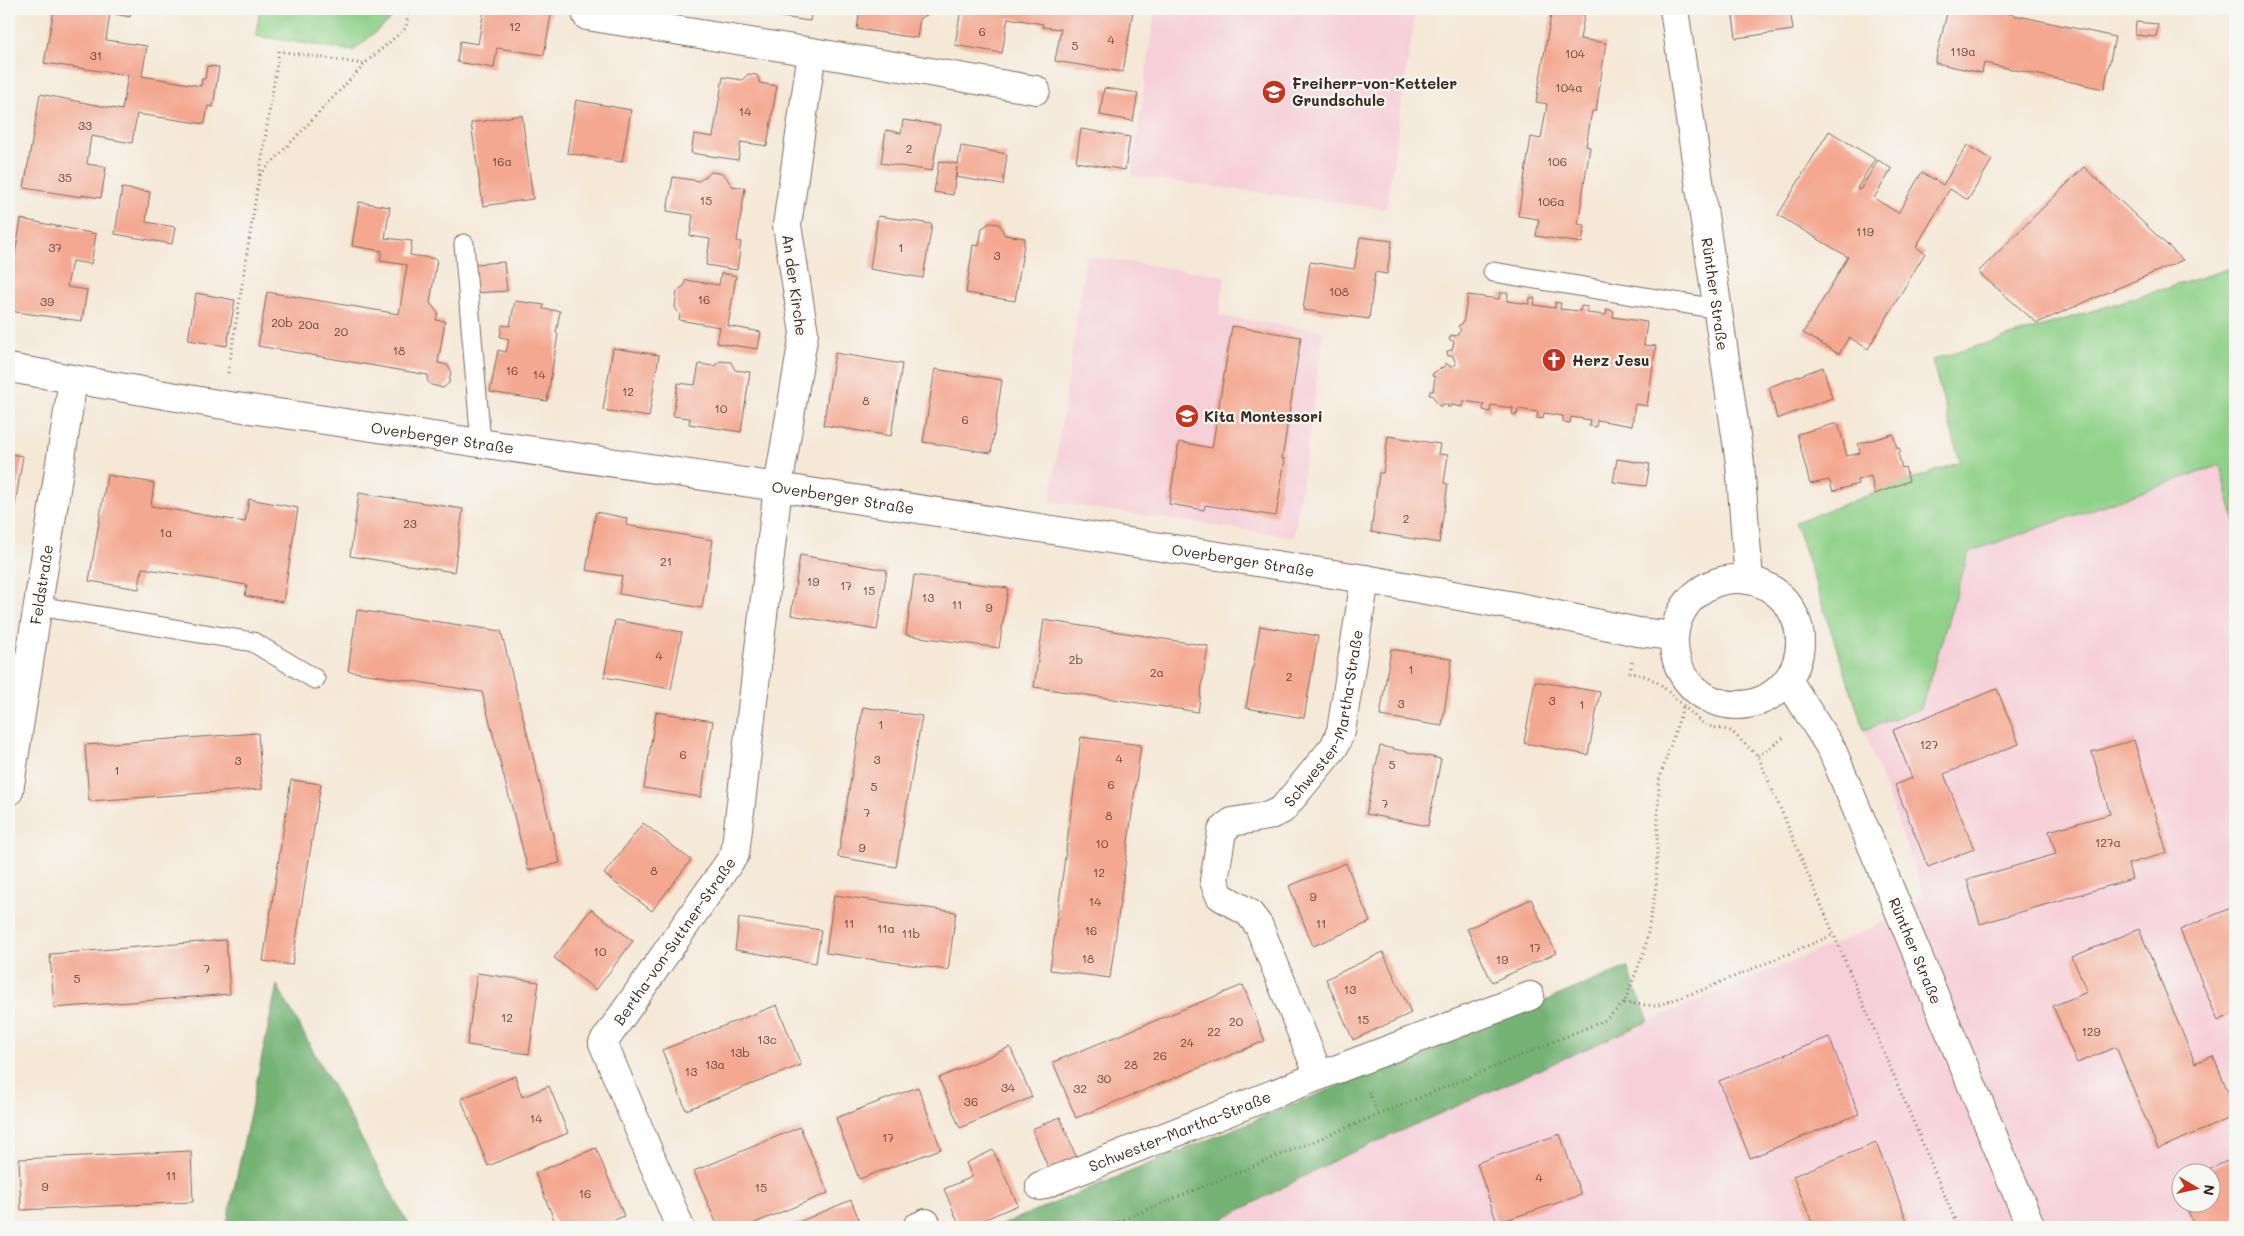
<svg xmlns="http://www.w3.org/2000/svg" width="2244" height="1236" viewBox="0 0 2244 1236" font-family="Mali,sans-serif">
<rect width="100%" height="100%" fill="#f6f6f2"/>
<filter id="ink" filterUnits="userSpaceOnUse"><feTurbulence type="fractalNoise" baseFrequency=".02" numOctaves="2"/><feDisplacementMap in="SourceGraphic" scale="10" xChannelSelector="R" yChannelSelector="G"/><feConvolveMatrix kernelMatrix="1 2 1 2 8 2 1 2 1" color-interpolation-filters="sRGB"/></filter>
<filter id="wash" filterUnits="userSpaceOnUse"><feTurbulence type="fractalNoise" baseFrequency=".0096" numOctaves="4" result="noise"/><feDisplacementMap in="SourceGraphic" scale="20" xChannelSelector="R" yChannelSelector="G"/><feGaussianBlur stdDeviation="1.12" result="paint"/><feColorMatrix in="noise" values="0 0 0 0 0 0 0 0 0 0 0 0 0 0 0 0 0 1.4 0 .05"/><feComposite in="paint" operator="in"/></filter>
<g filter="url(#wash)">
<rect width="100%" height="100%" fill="#f5e8d7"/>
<path fill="#f6cfd8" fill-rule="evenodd" d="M 1155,9 L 1416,9 L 1386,209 L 1132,176 Z
M 1086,256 L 1225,276 L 1219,316 L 1324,331 L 1294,537 L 1050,502 Z
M 2220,465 L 2235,522 L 2235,1227 L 1208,1227 L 1335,1160 L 1649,1021 L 1874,927 L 1925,897 L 1864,730 L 1921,708 L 1969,552 ZM 2182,1174 L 2212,1174 L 2212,1204 L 2182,1204 Z"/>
<path fill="#90d189" stroke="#667e54" d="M 260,9 L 393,9 L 391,19 L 353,51 L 256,36 Z
M 2235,267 L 2235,522 L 2220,465 L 1969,552 L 1921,708 L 1864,730 L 1795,522 L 1960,462 L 1932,360 Z"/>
<path fill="#74b375" stroke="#586e4a" d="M 1627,967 L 1649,1021 L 1335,1160 L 1208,1227 L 996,1227 Z
M 277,985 L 410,1227 L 226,1227 Z"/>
<g id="blocks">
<path fill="#f4a891" d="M 54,9 L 131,9 L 130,17 L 110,13 L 106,40 L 147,46 L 142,76 L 201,86 L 202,79 L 205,79 L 207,66 L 219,67 L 213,107 L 208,106 L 205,124 L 137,114 L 132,143 L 91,136 L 87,164 L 106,167 L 101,198 L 82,195 L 82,197 L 24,188 L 40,94 L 122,110 L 128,75 L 44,63 Z
M 484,9 L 552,9 L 544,55 L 497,48 L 494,68 L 457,62 L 460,41 L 478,44 Z
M 775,9 L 812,9 L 810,21 L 774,16 Z
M 860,9 L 928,9 L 927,15 L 920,18 L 917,38 L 857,29 Z
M 961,9 L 1117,9 L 1133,11 L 1123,72 L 1055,61 L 1061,29 L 1042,27 L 1043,24 L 1008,18 L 1002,53 L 955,45 Z
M 1552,9 L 1585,11 L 1580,39 L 1606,43 L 1596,111 L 1592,111 L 1586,146 L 1590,147 L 1578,224 L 1585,225 L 1582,243 L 1536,236 L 1539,219 L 1518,216 L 1531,137 L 1541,139 L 1547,104 L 1536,102 Z
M 1732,9 L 1790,9 L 1793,30 L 1736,38 Z
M 1948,9 L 1996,9 L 1996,11 L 2115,37 L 2104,89 L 1984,63 L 1982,73 L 1935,63 Z
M 2136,22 L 2158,24 L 2156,37 L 2135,35 Z
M 748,74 L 757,75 L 760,83 L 777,86 L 767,146 L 741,142 L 738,160 L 691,153 L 694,134 L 713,137 L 723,77 L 742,80 Z
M 1104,88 L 1138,93 L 1133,121 L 1100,115 Z
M 576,100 L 631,110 L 622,162 L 567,153 Z
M 522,115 L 533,199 L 483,206 L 471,123 Z
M 903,120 L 940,125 L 932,171 L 881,163 L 886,130 L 901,133 Z
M 1081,129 L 1130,137 L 1125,170 L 1076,162 Z
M 1829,131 L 1875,159 L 1857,188 L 1860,190 L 1878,160 L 1892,169 L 1874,198 L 1898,213 L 1922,172 L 1943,185 L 1967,145 L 1992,160 L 1968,200 L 1950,189 L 1916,247 L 1925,253 L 1868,349 L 1849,337 L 1839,354 L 1803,333 L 1848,257 L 1778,215 Z
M 961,146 L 1007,154 L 1003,185 L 956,177 L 957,167 L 953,195 L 934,192 L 939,161 L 958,164 Z
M 2084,167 L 2183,260 L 2037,323 L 1978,272 Z
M 711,172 L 724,174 L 732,186 L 745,188 L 737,241 L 741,242 L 737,270 L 706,265 L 710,239 L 690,236 L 693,215 L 667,211 L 673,177 L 699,181 Z
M 122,188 L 150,192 L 146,222 L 175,227 L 172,244 L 115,234 Z
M 359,202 L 390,207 L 385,238 L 412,241 L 410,255 L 437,259 L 430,303 L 438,313 L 436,320 L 445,321 L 438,363 L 447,365 L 451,370 L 449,383 L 443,388 L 431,385 L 427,380 L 428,375 L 258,346 L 267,292 L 399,314 L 407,265 L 380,261 L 382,251 L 352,246 Z
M 878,216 L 932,224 L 923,278 L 870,269 Z
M 21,219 L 96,234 L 91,264 L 72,261 L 67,287 L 87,290 L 82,321 L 9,311 L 9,291 Z
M 990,223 L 999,224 L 1005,235 L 1025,238 L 1015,301 L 966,293 L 973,245 L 979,246 L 982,228 Z
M 1360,237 L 1392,241 L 1387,274 L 1375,272 L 1369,319 L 1303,310 L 1310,262 L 1354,269 Z
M 504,262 L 507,291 L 475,293 L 474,264 Z
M 721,273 L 736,276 L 728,326 L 761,332 L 758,349 L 717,343 L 720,327 L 679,320 L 680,315 L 675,307 L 677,291 L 685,285 L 685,280 L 719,285 Z
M 196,293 L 235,300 L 227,346 L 188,340 Z
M 1500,293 L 1508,293 L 1507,301 L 1529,304 L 1530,298 L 1535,298 L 1534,305 L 1555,308 L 1555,302 L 1561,303 L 1560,309 L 1580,311 L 1581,306 L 1588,307 L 1587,313 L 1606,315 L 1607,309 L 1614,311 L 1613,317 L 1647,322 L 1644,345 L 1656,346 L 1647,406 L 1635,404 L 1632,426 L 1597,420 L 1596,427 L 1589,426 L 1590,420 L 1571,417 L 1570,423 L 1563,422 L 1563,416 L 1544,413 L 1543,419 L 1537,418 L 1538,412 L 1518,409 L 1517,415 L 1512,414 L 1513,408 L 1491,405 L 1490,412 L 1483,410 L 1484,404 L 1463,401 L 1462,407 L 1451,405 L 1450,407 L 1447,407 L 1448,404 L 1442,404 L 1442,406 L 1439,406 L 1432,395 L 1429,395 L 1430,391 L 1433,391 L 1435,377 L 1432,376 L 1433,373 L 1445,366 L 1445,363 L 1451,367 L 1456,364 L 1453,356 L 1448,356 L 1447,351 L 1452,350 L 1454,342 L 1449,339 L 1451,335 L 1456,336 L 1461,330 L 1458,326 L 1463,323 L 1468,295 L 1499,299 Z
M 515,301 L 544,305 L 543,309 L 560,311 L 556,333 L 558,334 L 547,401 L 490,392 L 498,350 L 506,352 L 509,339 L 500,337 L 502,325 L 510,326 Z
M 1232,326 L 1301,337 L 1282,459 L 1285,459 L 1276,516 L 1205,505 L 1204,510 L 1169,504 L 1179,442 L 1212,448 Z
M 613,348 L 659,355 L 649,417 L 603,410 Z
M 835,353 L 902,364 L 891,436 L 823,425 Z
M 720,361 L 731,362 L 735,370 L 750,372 L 741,432 L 689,424 L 690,418 L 673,416 L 678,383 L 695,385 L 699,364 L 714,366 Z
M 1823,367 L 1832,398 L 1777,419 L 1769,387 Z
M 935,369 L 1002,380 L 991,453 L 923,442 Z
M 1838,423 L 1847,456 L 1860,453 L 1858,444 L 1893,434 L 1897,448 L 1899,448 L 1901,452 L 1898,453 L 1902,468 L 1905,467 L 1909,481 L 1875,494 L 1871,476 L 1857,480 L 1858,484 L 1833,491 L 1829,480 L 1810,484 L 1797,434 Z
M 1388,436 L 1440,444 L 1438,454 L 1448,455 L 1444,483 L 1448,484 L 1439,543 L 1371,532 L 1379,473 L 1383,473 Z
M 9,454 L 23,456 L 12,523 L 9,522 Z
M 1617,459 L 1650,464 L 1646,486 L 1613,482 Z
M 107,475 L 154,483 L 151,506 L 245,522 L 249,499 L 298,508 L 283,602 L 245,596 L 247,585 L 142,568 L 139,589 L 89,581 Z
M 359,493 L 463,509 L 454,572 L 350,556 Z
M 596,512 L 627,518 L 626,525 L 713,540 L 702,608 L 619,594 L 622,576 L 586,570 Z
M 800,555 L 887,570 L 877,630 L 791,615 Z
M 914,575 L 1008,588 L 999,648 L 906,635 Z
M 357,610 L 501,631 L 560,863 L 528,870 L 482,692 L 348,671 Z
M 615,620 L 682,632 L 671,689 L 604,677 Z
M 1044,620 L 1208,646 L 1198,712 L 1034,687 Z
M 1260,626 L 1318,636 L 1304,718 L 1246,708 Z
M 1391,649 L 1452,659 L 1442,726 L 1380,716 Z
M 1535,681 L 1600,692 L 1588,755 L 1524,743 Z
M 1997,689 L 2019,744 L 1944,774 L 1974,849 L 1928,867 L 1895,785 L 1912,778 L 1893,730 Z
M 863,707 L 922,716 L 896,867 L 838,857 Z
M 656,712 L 713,721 L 701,797 L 644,788 Z
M 258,733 L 262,789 L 89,801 L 85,745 Z
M 1081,737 L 1141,745 L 1110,978 L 1050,970 Z
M 2134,740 L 2167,853 L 2128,864 L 2132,879 L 1980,924 L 1967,880 L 2056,854 L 2049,831 L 2110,814 L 2092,752 Z
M 1380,746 L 1441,759 L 1428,826 L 1366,814 Z
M 291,780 L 321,784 L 292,965 L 263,961 Z
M 643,823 L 691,860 L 652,911 L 604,874 Z
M 1346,863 L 1370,922 L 1313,946 L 1289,886 Z
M 834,895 L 956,912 L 948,970 L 826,953 Z
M 1531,899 L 1556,953 L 1492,982 L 1467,929 Z
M 2233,907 L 2235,911 L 2235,1013 L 2218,1021 L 2180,930 Z
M 591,909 L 633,941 L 596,990 L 554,958 Z
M 739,918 L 821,930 L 816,963 L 735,950 Z
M 2139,929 L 2195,1063 L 2213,1056 L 2235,1108 L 2235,1116 L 2158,1149 L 2116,1047 L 2077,1063 L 2053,1006 L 2087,992 L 2072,957 Z
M 226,940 L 230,994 L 54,1008 L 50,954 Z
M 1383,952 L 1411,1013 L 1353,1040 L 1326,979 Z
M 477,973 L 539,982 L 529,1054 L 467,1045 Z
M 1243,985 L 1265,1041 L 1076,1118 L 1053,1062 Z
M 777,1005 L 801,1065 L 686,1110 L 662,1050 Z
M 1829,1037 L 1859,1114 L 1750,1158 L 1719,1081 Z
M 1010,1047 L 1032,1097 L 960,1128 L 939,1078 Z
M 515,1076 L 522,1097 L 549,1086 L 568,1133 L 488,1166 L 461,1099 Z
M 918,1087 L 941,1149 L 859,1179 L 836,1118 Z
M 1060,1117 L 1077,1159 L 1049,1170 L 1032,1129 Z
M 800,1127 L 828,1193 L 745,1227 L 718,1227 L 694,1171 Z
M 1560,1134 L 1581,1195 L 1497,1223 L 1477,1163 Z
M 1876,1143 L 1908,1223 L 1899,1227 L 1814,1227 L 1793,1176 Z
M 596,1148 L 624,1216 L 597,1227 L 557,1227 L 535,1173 Z
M 993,1150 L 1018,1205 L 967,1227 L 960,1227 L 944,1189 L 972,1177 L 966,1163 Z
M 191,1151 L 193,1202 L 21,1210 L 19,1159 Z
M 2235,1158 L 2235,1227 L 2195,1227 L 2185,1204 L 2212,1204 L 2212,1174 L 2199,1173 Z
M 2182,1180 L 2182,1195 L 2181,1195 L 2176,1183 Z
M 851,1200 L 862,1227 L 787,1227 Z"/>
</g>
</g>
<g filter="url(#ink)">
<use href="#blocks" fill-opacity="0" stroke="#7c6c5f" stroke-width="1"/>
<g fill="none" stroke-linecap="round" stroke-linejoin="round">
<g stroke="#7c6c5f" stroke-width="21">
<path id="service" d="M 464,244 L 481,443
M 1493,272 L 1718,309
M 38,606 L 253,642 L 315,679"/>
</g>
<g stroke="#7c6c5f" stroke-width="30">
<g id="minor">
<path id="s1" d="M 1674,9 L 1740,463 L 1749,580"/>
<path d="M 587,16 L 812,52"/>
<path id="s2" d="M 9,368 L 223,405 L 778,487 L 1365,579 L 1514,606 L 1638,632 L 1674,636"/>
<circle cx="1737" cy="642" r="63"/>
<path id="s3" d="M 1788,680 L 1832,750 L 2031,1227"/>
<path id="s4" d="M 9,791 L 73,380"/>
<path id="s5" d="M 1319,1076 L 1259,926 L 1249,913 L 1220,896 L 1214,881 L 1222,831 L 1232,822 L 1268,816 L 1282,810 L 1334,747 L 1341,731 L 1365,579"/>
<path id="s6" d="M 1040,1186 L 1319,1076 L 1530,996"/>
<path id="s7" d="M 680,1227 L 603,1043 L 735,854 L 778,487 L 804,333 L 787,225 L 812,52 L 1036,90"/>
<path d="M 917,1227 L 926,1223"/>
</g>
</g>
<path stroke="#7c6c5f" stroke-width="3" stroke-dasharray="1 4" stroke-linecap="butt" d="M 260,175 L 364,65
M 228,373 L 279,51 L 364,64 L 406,28 L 409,9
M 1632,662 L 1630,673 L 1646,676 L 1660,684 L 1704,725 L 1731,731 L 1758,756 L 1958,1227
M 1758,756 L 1786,736
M 1624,1003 L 1656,1006 L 1702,990 L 1833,935
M 1369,1092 L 1378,1115
M 1105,1227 L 1494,1067 L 1605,1020 L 1624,1003 L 1645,949 L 1656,887 L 1659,781 L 1683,707"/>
<use href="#service" stroke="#fff" stroke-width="19"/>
<use href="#minor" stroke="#fff" stroke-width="28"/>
</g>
</g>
<defs>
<g id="school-disc" transform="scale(1.25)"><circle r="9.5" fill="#c8321e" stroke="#f6f6f2"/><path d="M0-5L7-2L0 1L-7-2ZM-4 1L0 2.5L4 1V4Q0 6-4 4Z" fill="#fff"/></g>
<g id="church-disc" transform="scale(1.25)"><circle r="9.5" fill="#c8321e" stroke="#f6f6f2"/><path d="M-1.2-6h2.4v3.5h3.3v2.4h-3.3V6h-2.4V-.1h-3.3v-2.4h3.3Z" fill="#fff"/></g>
</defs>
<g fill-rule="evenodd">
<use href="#school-disc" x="1274" y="92"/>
<use href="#church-disc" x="1554" y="360"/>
<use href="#school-disc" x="1187" y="416"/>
</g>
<g text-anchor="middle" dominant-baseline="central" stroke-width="4.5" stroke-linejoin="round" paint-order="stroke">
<g font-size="12" fill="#694a3b">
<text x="515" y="26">12</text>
<text x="982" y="31">6</text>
<text x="1111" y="39">4</text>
<text x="1075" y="45">5</text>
<text x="1963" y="51">119a</text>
<text x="1575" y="53">104</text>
<text x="96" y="55">31</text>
<text x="1569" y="87">104a</text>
<text x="745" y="111">14</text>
<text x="85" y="125">33</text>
<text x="909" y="148">2</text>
<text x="502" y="161">16a</text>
<text x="1557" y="161">106</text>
<text x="65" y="177">35</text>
<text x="706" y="200">15</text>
<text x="1551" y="201">106a</text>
<text x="1865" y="231">119</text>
<text x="55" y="247">37</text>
<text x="901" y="247">1</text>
<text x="997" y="255">3</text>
<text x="1339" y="291">108</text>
<text x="704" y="299">16</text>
<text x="47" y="301">39</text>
<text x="282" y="322">20b</text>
<text x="309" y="324">20a</text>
<text x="341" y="331">20</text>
<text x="399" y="350">18</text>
<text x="512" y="370">16</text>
<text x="539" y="374">14</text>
<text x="628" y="391">12</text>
<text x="866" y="400">8</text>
<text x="721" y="408">10</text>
<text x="965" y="419">6</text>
<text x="1406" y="518">2</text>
<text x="410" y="523">23</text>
<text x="166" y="532">1a</text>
<text x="666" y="561">21</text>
<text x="813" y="581">19</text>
<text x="846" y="585">17</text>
<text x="869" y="590">15</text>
<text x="928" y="597">13</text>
<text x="957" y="604">11</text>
<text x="989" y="607">9</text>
<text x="659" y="655">4</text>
<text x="1076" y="659">2b</text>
<text x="1411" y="669">1</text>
<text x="1157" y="672">2a</text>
<text x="1289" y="676">2</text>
<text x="1552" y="700">3</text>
<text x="1401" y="703">3</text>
<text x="1582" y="704">1</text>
<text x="881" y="724">1</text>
<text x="1929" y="744">127</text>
<text x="683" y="754">6</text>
<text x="1119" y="758">4</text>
<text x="877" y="759">3</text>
<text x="238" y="760">3</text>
<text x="1392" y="764">5</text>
<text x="117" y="770">1</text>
<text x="1111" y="784">6</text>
<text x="874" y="786">5</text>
<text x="1385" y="803">7</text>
<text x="867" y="812">7</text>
<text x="1109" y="815">8</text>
<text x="2108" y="842">127a</text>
<text x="1102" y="843">10</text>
<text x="862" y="847">9</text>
<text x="654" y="870">8</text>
<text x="1099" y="872">12</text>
<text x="1313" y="896">9</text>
<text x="1095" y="901">14</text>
<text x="849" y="923">11</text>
<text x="1321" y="923">11</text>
<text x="886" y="928">11a</text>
<text x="1091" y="930">16</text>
<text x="911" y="933">11b</text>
<text x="1535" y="947">17</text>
<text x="600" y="951">10</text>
<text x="1088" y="958">18</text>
<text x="1502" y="959">19</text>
<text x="207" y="968">7</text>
<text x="77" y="978">5</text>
<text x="1350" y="989">13</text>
<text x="507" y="1017">12</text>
<text x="1363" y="1019">15</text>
<text x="1236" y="1021">20</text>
<text x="1214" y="1031">22</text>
<text x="2091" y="1031">129</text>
<text x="767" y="1039">13c</text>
<text x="1187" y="1042">24</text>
<text x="740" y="1052">13b</text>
<text x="1160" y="1055">26</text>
<text x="715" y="1064">13a</text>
<text x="1131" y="1064">28</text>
<text x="691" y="1071">13</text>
<text x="1104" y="1078">30</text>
<text x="1008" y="1087">34</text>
<text x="1080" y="1088">32</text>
<text x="971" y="1101">36</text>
<text x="536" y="1118">14</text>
<text x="888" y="1137">17</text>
<text x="171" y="1175">11</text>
<text x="1539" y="1177">4</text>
<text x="45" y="1186">9</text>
<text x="761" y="1187">15</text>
<text x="585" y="1193">16</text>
</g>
<g font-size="15" font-weight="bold" fill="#3b2a1e" stroke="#f6f6f2" text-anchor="start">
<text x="1292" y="83">Freiherr-von-Ketteler<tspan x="1292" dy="17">Grundschule</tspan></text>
<text x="1572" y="360">Herz Jesu</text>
<text x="1204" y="416">Kita Montessori</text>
</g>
<g font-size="15" fill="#3b2a1e" stroke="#f6f6f2">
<text transform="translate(795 285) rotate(82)">An der Kirche</text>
<text stroke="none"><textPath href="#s1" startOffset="288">Rünther Straße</textPath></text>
<text stroke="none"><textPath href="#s2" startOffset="439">Overberger Straße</textPath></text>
<text stroke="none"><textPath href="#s2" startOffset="844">Overberger Straße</textPath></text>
<text stroke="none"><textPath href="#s2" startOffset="1249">Overberger Straße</textPath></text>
<text stroke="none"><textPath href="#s4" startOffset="209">Feldstraße</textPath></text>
<text stroke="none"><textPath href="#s5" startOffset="448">Schwester-Martha-Straße</textPath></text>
<text stroke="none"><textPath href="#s7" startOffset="324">Bertha-von-Suttner-Straße</textPath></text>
<text stroke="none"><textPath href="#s3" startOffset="300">Rünther Straße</textPath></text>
<text stroke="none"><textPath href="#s6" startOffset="150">Schwester-Martha-Straße</textPath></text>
</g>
</g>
<rect width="2244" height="1236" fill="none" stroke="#f6f6f2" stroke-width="30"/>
<g transform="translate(2196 1188) rotate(99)"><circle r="24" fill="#f6f6f2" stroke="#aba49d"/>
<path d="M0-4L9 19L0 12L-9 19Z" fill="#c8321e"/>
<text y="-8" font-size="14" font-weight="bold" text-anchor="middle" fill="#3b2a1e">N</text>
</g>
</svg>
